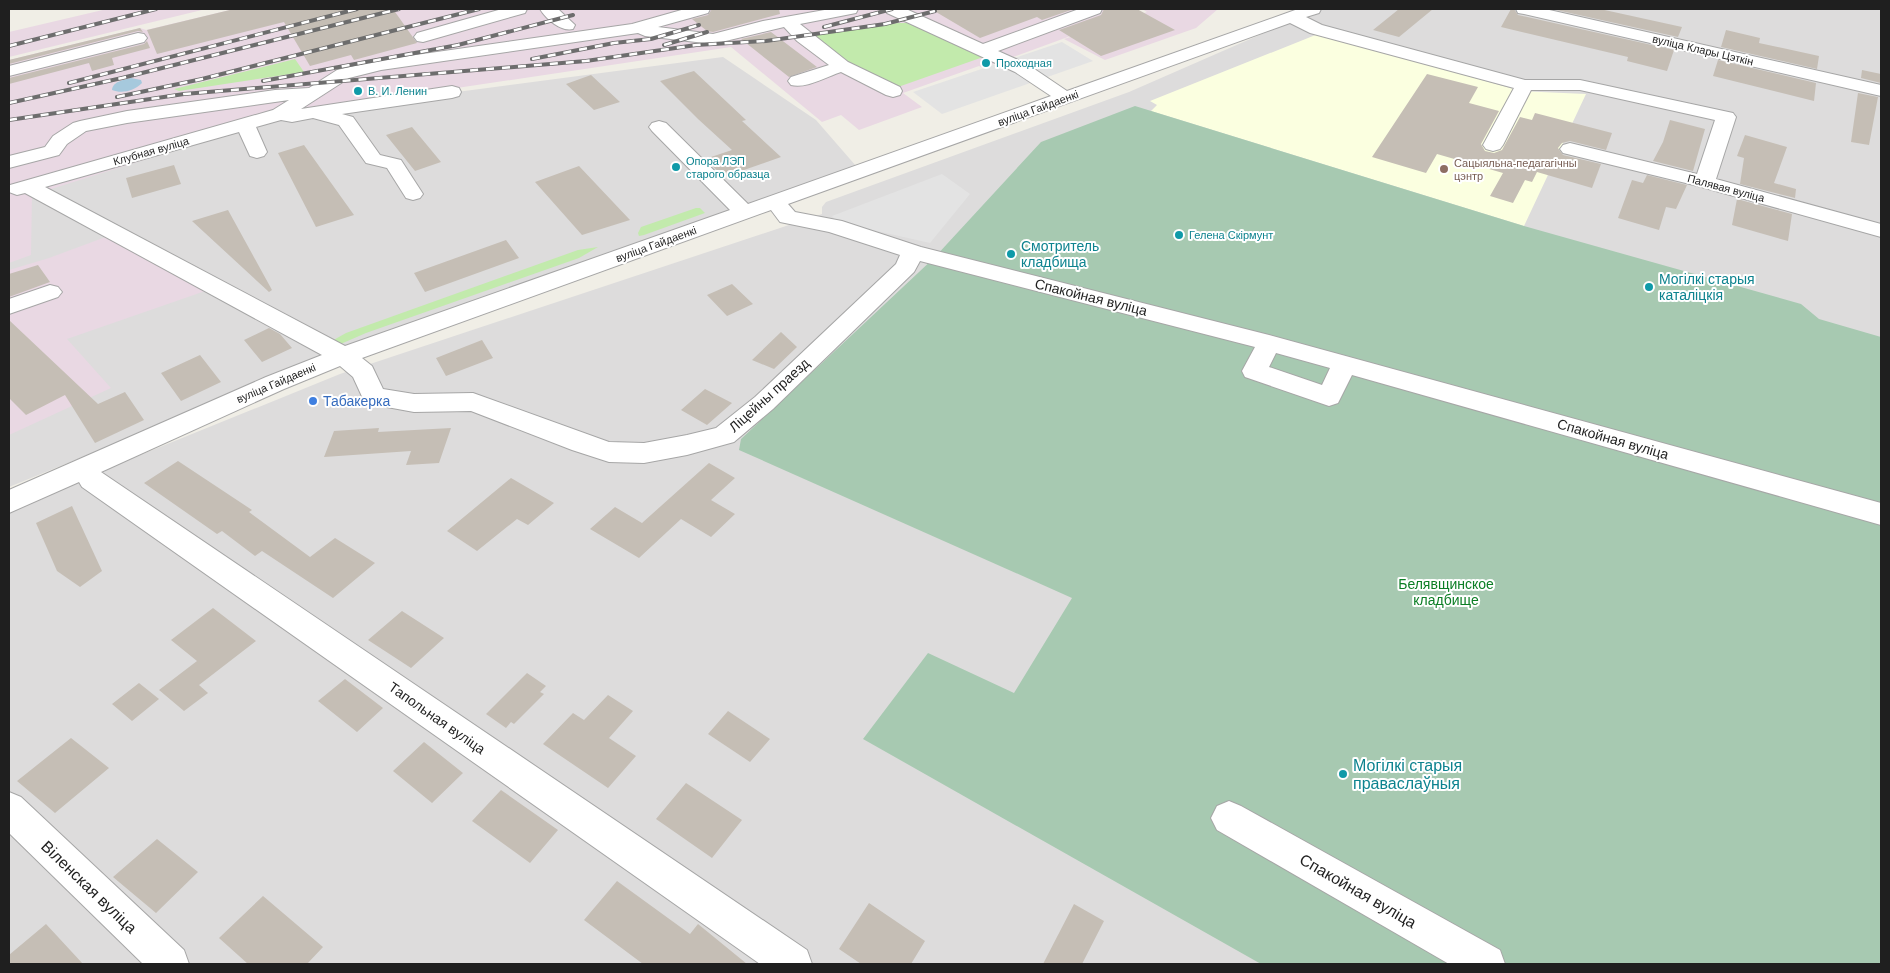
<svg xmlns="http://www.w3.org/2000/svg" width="1890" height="973" viewBox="0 0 1890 973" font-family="Arial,sans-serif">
<rect width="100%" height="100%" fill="#f0eee6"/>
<path fill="#dddcdc" d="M 1319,9 L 1881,9 L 1881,964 L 9,964 L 9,512 L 59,488 L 340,374 L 822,214 L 822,207 L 826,202 L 1129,92 Z
M 723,57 L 816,120 L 856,166 L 389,332 L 9,487 L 9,197 L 298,113 Z"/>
<path fill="#e9d8e3" d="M 107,9 L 206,9 L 9,57 L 9,32 Z
M 234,9 L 1135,9 L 1139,11 L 983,68 L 979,66 L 903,93 L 922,107 L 859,130 L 841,115 L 822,122 L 731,47 L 297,112 L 32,195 L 31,255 L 9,263 L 9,60 L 140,28 L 146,30 Z
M 1142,9 L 1218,9 L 1196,28 L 1105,60 L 1064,39 L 1147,12 Z
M 111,235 L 208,290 L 67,339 L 111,388 L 9,435 L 9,270 L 49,258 Z"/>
<path fill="#fbffe0" d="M 1318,34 L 1521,91 L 1586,94 L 1524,226 L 1151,111 L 1157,105 L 1150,101 Z"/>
<path fill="#c2eaac" d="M 898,23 L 907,23 L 986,56 L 898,87 L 850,63 L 812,34 Z
M 295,59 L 304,72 L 179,91 L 174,89 Z
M 696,208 L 700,208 L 705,213 L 644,235 L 639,236 L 638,233 L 641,227 Z
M 598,247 L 579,258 L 366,333 L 336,346 L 330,342 L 346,333 L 578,250 Z"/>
<path fill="#a7c9b1" d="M 1135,106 L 1524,226 L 1801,304 L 1819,319 L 1881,337 L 1881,964 L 1261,964 L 863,739 L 928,653 L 1014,693 L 1072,598 L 739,450 L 741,439 L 935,257 L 1041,142 Z"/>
<path fill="#e3e3e3" d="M 1062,42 L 1093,61 L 942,114 L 913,92 Z
M 942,174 L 970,194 L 930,243 L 837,222 L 832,216 Z"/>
<path fill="#a6c9dd" d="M 131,78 L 141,80 L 142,83 C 134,91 122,94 112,90 C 113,81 124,80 131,78 Z"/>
<path fill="#c5beb5" d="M 234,9 L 393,9 L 417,43 L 354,60 L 351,55 L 310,66 L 284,22 L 157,54 L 147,30 Z
M 712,9 L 779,9 L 780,14 L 713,32 L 707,31 L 692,19 L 708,15 Z
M 931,9 L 1074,9 L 1042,20 L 1037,17 L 980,38 Z
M 1104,9 L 1137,9 L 1175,30 L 1101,56 L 1059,30 L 1101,15 Z
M 1399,9 L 1433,9 L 1399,37 L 1373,30 Z
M 1511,9 L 1514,9 L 1518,15 L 1674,50 L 1667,71 L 1627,61 L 1628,57 L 1501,27 Z
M 1552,9 L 1600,9 L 1682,27 L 1678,37 Z
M 140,28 L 143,32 L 138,31 L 9,64 L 9,60 Z
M 1726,30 L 1760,38 L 1759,43 L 1819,56 L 1817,69 L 1721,47 Z
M 771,32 L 817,67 L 789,77 L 741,39 Z
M 147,41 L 150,48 L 112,58 L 114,65 L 92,71 L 89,63 L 9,84 L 9,78 L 144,44 Z
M 1718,60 L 1816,83 L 1814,101 L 1713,76 Z
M 1862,70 L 1881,74 L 1881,83 L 1861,78 Z
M 694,71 L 746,120 L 742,121 L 781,157 L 724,177 L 705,159 L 732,150 L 698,119 L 660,81 Z
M 1427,74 L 1478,87 L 1469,103 L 1499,111 L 1481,144 L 1485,151 L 1494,153 L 1502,150 L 1520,117 L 1532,120 L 1535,113 L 1612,133 L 1606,150 L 1570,141 L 1562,143 L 1558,148 L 1563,155 L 1601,164 L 1592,188 L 1537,172 L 1532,182 L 1525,180 L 1513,203 L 1490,196 L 1503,173 L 1437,154 L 1426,173 L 1372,157 Z
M 591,75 L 620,102 L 594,110 L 566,84 Z
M 1858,93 L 1878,97 L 1869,145 L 1851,142 Z
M 1670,120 L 1705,129 L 1693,171 L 1653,161 L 1663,142 Z
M 412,127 L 441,162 L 415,171 L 386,135 Z
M 1745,135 L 1787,147 L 1774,183 L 1796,189 L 1795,198 L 1740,184 L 1744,158 L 1737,156 Z
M 304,145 L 354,215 L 316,227 L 278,153 Z
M 174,165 L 181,184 L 132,198 L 126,178 Z
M 579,166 L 630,220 L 582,235 L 535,182 Z
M 1647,175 L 1687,185 L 1676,209 L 1666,207 L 1659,230 L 1618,218 L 1632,180 L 1643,183 Z
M 1737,199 L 1792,214 L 1788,241 L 1732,225 Z
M 228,210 L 272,290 L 269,292 L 192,221 Z
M 506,240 L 519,258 L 425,292 L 414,273 Z
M 38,265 L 50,282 L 9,297 L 9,274 Z
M 732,284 L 753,304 L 727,316 L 707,295 Z
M 9,320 L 98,404 L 125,392 L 144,420 L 95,443 L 65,395 L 26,415 L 9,398 Z
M 269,328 L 280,334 L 292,348 L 262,362 L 244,340 Z
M 781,332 L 797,347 L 774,369 L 752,360 Z
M 482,340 L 493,358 L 446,376 L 436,358 Z
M 200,355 L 221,382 L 181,401 L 161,373 Z
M 705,389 L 732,403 L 707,425 L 681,410 Z
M 379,428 L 378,432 L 451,428 L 439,463 L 406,465 L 411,451 L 324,457 L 334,431 Z
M 178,461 L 252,510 L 249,512 L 310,557 L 335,538 L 375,563 L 333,598 L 262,551 L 255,556 L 222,531 L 217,534 L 144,483 Z
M 709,463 L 735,478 L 711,500 L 735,514 L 711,537 L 681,519 L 639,558 L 590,529 L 615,507 L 642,523 Z
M 511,478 L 554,503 L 528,525 L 517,519 L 477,551 L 447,531 Z
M 72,506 L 102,571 L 80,587 L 57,571 L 36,523 Z
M 213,608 L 256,641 L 199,685 L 208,693 L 184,711 L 159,690 L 197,661 L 171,640 Z
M 402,611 L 444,638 L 411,668 L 368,640 Z
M 527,673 L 546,686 L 540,692 L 544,694 L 514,724 L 511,722 L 506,728 L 486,714 Z
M 345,679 L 383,708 L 357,732 L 318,701 Z
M 139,683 L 159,699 L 132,721 L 112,704 Z
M 608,695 L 633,711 L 609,738 L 636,756 L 608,788 L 543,744 L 573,713 L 584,720 Z
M 728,711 L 770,739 L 750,762 L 708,734 Z
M 71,738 L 109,768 L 55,813 L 17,781 Z
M 424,742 L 463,773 L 432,803 L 393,771 Z
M 686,783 L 742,820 L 712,858 L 656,819 Z
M 501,790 L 558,830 L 530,863 L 472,821 Z
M 157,839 L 198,872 L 156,913 L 113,877 Z
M 617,881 L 690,934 L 698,924 L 747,964 L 643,964 L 584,920 Z
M 263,896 L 323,947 L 307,964 L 248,964 L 219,938 Z
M 869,903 L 925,941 L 911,964 L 861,964 L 839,949 Z
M 1074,904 L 1104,921 L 1082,964 L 1043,964 Z
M 46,924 L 83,964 L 9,964 L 9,955 Z"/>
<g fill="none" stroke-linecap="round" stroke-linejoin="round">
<g stroke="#a6a6a6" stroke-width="2">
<path id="minor" d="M 502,9 L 527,9 L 525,13 L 423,42 L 417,41 L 414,37 L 417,33 Z
M 540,9 L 558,9 L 575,25 L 573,29 C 561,32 546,19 540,9 Z
M 685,9 L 710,9 L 708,13 L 658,27 L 713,34 L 763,21 L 830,9 L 858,9 L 856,13 L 800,24 L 848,62 L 900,87 L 902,91 L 900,95 L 893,97 L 886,95 L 841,72 C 826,77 806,89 791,85 L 788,81 L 791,77 L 829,65 L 797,41 L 784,27 L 713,44 L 645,36 L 638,33 L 381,70 L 349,78 L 301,109 L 452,86 L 459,88 L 461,92 L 459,96 L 452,98 L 342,114 L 353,117 L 380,155 L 401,160 L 423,194 L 420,198 L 413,200 L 406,198 L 387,168 L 366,163 L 339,125 L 313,118 L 292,122 L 281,120 L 256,127 L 267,152 L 264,156 L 257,158 L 250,156 L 239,132 L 45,187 L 345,346 L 730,210 L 652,131 L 649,127 L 652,123 L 659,121 L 666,123 L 748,204 L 1051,96 L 1015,72 L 887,13 L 885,9 L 906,9 L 983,44 L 1079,9 L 1102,9 L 1100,13 L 998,51 L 1027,64 L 1067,91 L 1298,9 L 1321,9 L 1319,13 L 1306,17 L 1322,25 L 1525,80 L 1580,80 L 1733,113 L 1736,117 L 1716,179 L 1881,224 L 1881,237 L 1698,186 L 1563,153 L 1560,149 L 1563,145 L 1570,143 L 1697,174 L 1715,120 L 1580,90 L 1531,90 L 1503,145 L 1500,149 L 1493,151 L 1486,149 L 1483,145 L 1514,88 L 1310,33 L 1290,23 L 788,204 L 795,212 L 842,221 L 921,247 L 1269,335 L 1881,503 L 1881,525 L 1352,375 L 1338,403 L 1329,406 L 1245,377 L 1242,371 L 1255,347 L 920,261 L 914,272 L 773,409 L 734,442 L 687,455 L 644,463 L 609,462 L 572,450 L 471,411 L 414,412 L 365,403 L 353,377 L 340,366 L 284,389 L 101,472 L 807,950 L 812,964 L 760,964 L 82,487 L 79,482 L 9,513 L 9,490 L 266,377 L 322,355 L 25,193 L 17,195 L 9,192 L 10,185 L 273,110 L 289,100 L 127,123 L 86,131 L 67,144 L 59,155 L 9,168 L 9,156 L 45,147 L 53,136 L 73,123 L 80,121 L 127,111 L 275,90 L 309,88 L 337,70 L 381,60 L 632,24 ZM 771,210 L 780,222 L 829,232 L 900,255 L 896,264 L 755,397 L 716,428 L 687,435 L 644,443 L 609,442 L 473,393 L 414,394 L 383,389 L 372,366 L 362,358 ZM 1276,353 L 1330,368 L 1322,385 L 1269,367 Z
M 1516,9 L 1545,9 L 1881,85 L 1881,96 L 1524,14 L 1518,13 Z
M 138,33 L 144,34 L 147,38 L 144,42 L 9,76 L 9,66 Z
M 50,285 L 58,287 L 62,292 L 58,297 L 9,314 L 9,299 Z
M 9,792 L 21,797 L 184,950 L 189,964 L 143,964 L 9,833 Z
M 1229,801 L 1241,806 L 1500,950 L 1505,964 L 1449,964 L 1217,830 L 1211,818 L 1217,806 Z"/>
</g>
<use href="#minor" fill="#fff" fill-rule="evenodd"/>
<g stroke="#6d6d6d" stroke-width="4">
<path id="rail" d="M 824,27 L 892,9
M 664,45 L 707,32
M 9,46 L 156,9
M 532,59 L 614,43 L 651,39 L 699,25
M 263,81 L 458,45 L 573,15
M 69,83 L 357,9
M 117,97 L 202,79 L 479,9
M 9,103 L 122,78 L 399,9
M 9,120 L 184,94 L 586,61 L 696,45 L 766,41 L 885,24 L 935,11"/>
</g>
<use href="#rail" stroke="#fff" stroke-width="2.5" stroke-dasharray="8" stroke-linecap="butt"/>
</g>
<g fill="#0f9aa8" stroke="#fff" stroke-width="2">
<circle cx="986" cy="63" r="5"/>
<circle cx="358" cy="91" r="5"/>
<circle cx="676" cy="167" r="5"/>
<circle cx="1179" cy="235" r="5"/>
<circle cx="1011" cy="254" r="5"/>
<circle cx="1649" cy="287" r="5"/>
<circle cx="1343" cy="774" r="5"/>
</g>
<circle fill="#8d6e63" stroke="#fff" stroke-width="2" cx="1444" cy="169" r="5"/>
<circle fill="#3f7fe0" stroke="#fff" stroke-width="2" cx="313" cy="401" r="5"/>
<g text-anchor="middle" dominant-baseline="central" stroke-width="4" stroke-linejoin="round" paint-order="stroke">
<g font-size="11" fill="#1f1f1f" stroke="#fff">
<text transform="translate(1703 50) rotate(13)">вуліца Клары Цэткін</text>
<text transform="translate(1038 108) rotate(-20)">вуліца Гайдаенкі</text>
<text transform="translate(151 151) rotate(-16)">Клубная вуліца</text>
<text transform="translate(1726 188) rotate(15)">Палявая вуліца</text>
<text transform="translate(656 244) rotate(-20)">вуліца Гайдаенкі</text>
<text transform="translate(276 383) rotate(-23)">вуліца Гайдаенкі</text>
</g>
<g font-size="11" fill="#0d838f" stroke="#fff" text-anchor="start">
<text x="996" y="63">Проходная</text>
<text x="368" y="91">В. И. Ленин</text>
<text x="686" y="161">Опора ЛЭП<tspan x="686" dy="13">старого образца</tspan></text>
<text x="1189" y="235">Гелена Скірмунт</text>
</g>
<g font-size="11" fill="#785e54" stroke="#fff" text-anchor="start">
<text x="1454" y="163">Сацыяльна-педагагічны<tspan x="1454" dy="13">цэнтр</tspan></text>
</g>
<g font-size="14" fill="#0d838f" stroke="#fff" text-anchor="start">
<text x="1021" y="246">Смотритель<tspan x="1021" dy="16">кладбища</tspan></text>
<text x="1659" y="279">Могілкі старыя<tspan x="1659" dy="16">каталіцкія</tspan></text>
</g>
<g font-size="14" fill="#1f1f1f" stroke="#fff">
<text transform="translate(1091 297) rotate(14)">Спакойная вуліца</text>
<text transform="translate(769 395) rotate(-42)">Ліцейны праезд</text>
<text transform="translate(1613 439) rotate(16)">Спакойная вуліца</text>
<text transform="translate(437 718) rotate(35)">Тапольная вуліца</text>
</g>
<g font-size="14" fill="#366cbe" stroke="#fff" text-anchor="start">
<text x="323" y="401">Табакерка</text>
</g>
<g font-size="14" fill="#0c7e25" stroke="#fff">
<text x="1446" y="584">Белявщинское<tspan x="1446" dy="16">кладбище</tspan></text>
</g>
<g font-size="16" fill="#0d838f" stroke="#fff" text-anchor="start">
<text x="1353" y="765">Могілкі старыя<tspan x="1353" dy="18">праваслаўныя</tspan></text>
</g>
<g font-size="16" fill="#1f1f1f" stroke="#fff">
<text transform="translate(89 887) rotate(44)">Віленская вуліца</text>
<text transform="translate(1358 891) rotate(30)">Спакойная вуліца</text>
</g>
</g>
<rect width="1890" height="973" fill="none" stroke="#1f1f1f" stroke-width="20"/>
</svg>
